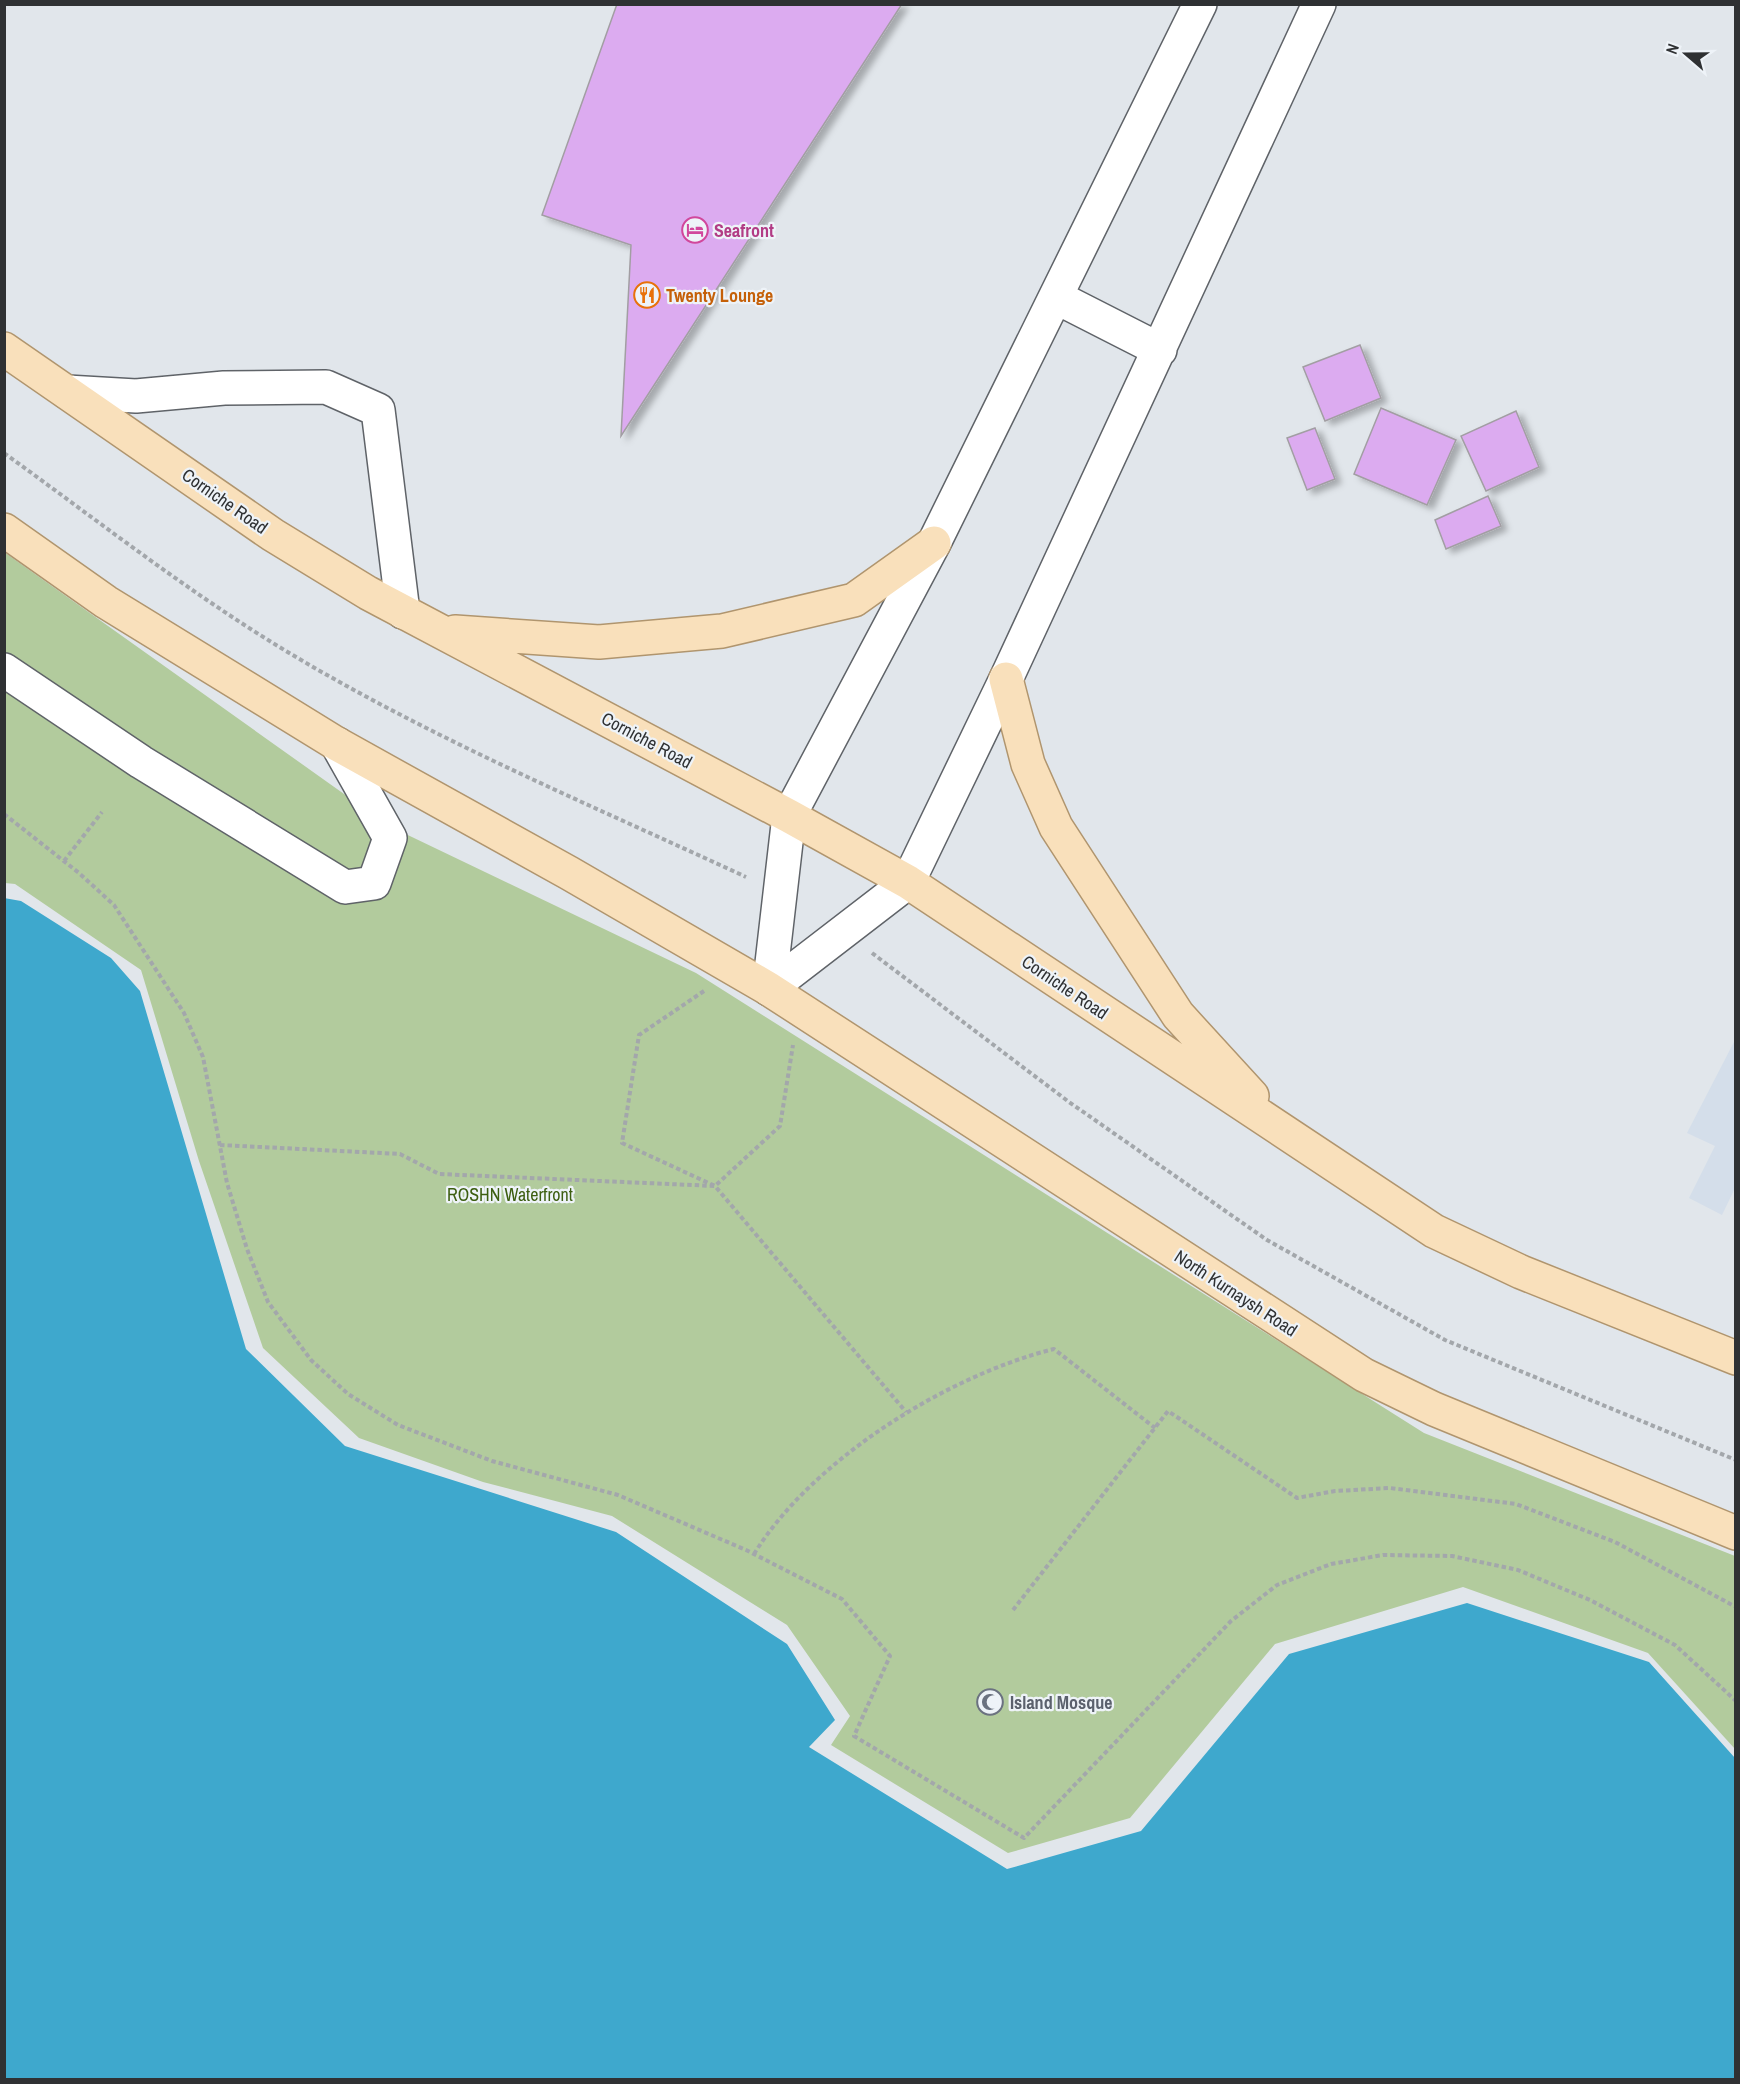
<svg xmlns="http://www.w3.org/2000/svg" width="1740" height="2084" viewBox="0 0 1740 2084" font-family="'Archivo Narrow',sans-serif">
<defs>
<filter id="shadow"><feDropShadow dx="6" dy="4" stdDeviation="3" flood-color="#0004"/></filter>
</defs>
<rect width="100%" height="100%" fill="#e1e6eb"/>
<path fill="#d4deea" d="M 1735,1040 L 1735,1188 L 1722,1215 L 1689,1198 L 1715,1146 L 1687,1133 Z"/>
<path fill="#b2cb9d" d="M 4,552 L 389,826 L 696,973 L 1424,1433 L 1735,1556 L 1735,1749 L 1648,1653 L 1463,1587 L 1275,1644 L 1130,1818 L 1008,1853 L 831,1745 L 850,1716 L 787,1625 L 612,1516 L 483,1482 L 359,1438 L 263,1348 L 199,1161 L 141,970 L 15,884 L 5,883 Z"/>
<path fill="#3ea8cd" d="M 4,898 L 21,901 L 111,958 L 140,991 L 246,1349 L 345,1446 L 616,1532 L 787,1644 L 835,1720 L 809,1747 L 1007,1869 L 1141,1831 L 1289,1654 L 1467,1603 L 1649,1662 L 1735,1758 L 1735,2079 L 5,2079 Z"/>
<path fill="#dcabf0" stroke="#a29ea3" stroke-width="1.5" filter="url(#shadow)" d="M 617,4 L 902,4 L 621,436 L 631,245 L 542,215 Z
M 1360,345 L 1381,398 L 1325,421 L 1303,367 Z
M 1381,408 L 1456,440 L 1427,505 L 1354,474 Z
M 1516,411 L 1539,467 L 1486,491 L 1461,436 Z
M 1315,428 L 1335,479 L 1307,490 L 1287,438 Z
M 1488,496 L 1501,526 L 1446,549 L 1435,520 Z"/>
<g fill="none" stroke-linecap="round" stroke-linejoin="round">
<g stroke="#5f6368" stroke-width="36">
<path id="minor" d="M 1056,297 L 1160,350
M 67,392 L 136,396 L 224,388 L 326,387 L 378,410 L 403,612
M 4,670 L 141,762 L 345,887 L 374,883 L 390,838 L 337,744
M 769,989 L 908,882 L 1006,679 L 1319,4
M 769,989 L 789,816 L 934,543 L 1200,4"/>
</g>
<g stroke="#b0956e" stroke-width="36">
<path id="major" d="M 4,349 L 273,535 L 368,593 L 789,816 L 908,882 L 1434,1231 L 1521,1272 L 1736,1358
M 4,530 L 106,602 L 337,744 L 569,873 L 769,989 L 1364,1375 L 1434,1409 L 1736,1533
M 455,632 L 599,642 L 722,631 L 854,600 L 934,543
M 1006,679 L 1028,764 L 1056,827 L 1178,1015 L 1252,1096"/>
</g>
<path stroke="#a3a7ab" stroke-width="4" stroke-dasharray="4.5 3" stroke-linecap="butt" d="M 4,453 C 97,520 188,592 286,651 C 432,739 591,805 746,877
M 4,814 L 79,873 L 114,905 L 184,1013 L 203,1057 L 227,1183 L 247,1249 L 268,1302 L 311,1360 L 348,1394 L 398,1425 L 492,1461 L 618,1495 L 746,1550 L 842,1599 L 890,1656 L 854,1736 L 1024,1838 L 1231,1621 L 1277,1585 L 1331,1564 L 1383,1555 L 1452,1556 L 1518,1570 L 1590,1600 L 1675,1645 L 1736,1701
M 64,861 L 102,812
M 872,953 L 1069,1102 L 1267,1240 L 1445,1340 L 1736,1460
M 704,991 L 639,1035 L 622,1143 L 715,1186 L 906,1412
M 220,1145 L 400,1154 L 439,1174 L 715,1186 L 780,1126 L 793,1045
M 754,1554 C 812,1460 948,1375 1054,1349 L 1155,1428
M 1013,1610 L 1168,1411 L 1297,1498 L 1335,1491 L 1390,1488 L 1516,1504 L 1615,1542 L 1736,1607"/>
<use href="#minor" stroke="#fff" stroke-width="33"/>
<use href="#major" stroke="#f9e0bb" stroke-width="33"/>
</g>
<defs>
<g id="hotel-ring" transform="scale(1.35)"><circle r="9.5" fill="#eef3f8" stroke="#d1479c" stroke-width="1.5"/><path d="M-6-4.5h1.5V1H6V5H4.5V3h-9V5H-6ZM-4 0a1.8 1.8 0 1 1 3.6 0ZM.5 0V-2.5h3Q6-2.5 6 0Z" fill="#d1479c"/></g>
<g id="restaurant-ring" transform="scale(1.35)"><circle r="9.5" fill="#eef3f8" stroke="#e8710a" stroke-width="1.5"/><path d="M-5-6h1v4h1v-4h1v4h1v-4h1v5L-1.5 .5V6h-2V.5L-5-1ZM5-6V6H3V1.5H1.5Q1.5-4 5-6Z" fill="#e8710a"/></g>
<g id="mosque-ring" transform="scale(1.35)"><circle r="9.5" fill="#eef3f8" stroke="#6b7280" stroke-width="1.5"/><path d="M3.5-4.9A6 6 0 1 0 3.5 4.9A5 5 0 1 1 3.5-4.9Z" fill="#6b7280"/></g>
</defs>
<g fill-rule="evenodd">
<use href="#hotel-ring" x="695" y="230"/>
<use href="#restaurant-ring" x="647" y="295"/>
<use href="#mosque-ring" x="990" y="1702"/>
</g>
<g text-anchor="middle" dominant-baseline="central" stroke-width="4.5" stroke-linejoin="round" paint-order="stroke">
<g font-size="18" font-weight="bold" fill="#b23c85" stroke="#eef3f8" text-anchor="start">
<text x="714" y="230">Seafront</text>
</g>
<g font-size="18" font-weight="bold" fill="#c56008" stroke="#eef3f8" text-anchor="start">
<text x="666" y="295">Twenty Lounge</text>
</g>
<g font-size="18" fill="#2f3133" stroke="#eef3f8">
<text transform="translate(225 501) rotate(35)">Corniche Road</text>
<text transform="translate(647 740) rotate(28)">Corniche Road</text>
<text transform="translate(1065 987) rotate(34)">Corniche Road</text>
<text transform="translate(1236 1293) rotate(33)">North Kurnaysh Road</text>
</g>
<g font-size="18" fill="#3c5e10" stroke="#eef3f8">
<text x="510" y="1194">ROSHN Waterfront</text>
</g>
<g font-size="18" font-weight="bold" fill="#5b616d" stroke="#eef3f8" text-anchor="start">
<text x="1010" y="1702">Island Mosque</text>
</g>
</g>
<rect width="1740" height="2084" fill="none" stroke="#2f3133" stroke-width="12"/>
<g transform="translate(1686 54) rotate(290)" stroke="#eef3f8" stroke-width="4.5" paint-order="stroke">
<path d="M0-4.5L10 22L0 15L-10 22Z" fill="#2f3133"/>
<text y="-9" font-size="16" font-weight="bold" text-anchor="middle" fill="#2f3133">N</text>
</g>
</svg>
